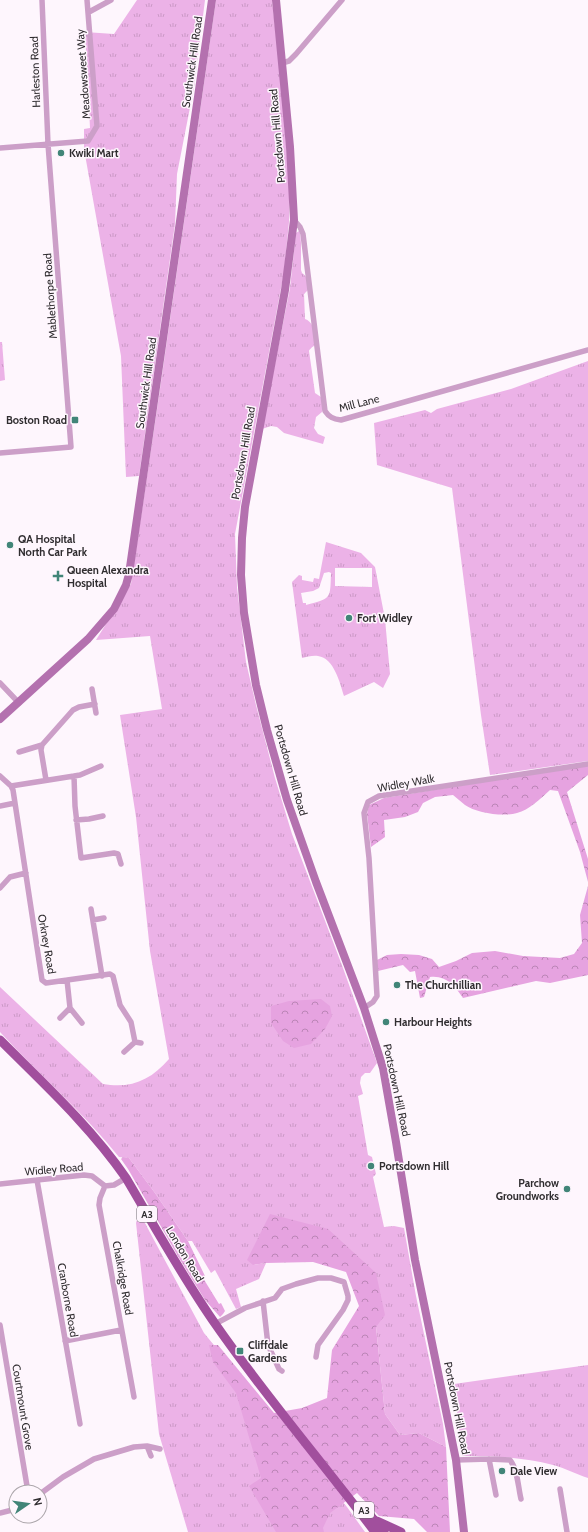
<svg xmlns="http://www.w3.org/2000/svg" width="588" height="1532" viewBox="0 0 588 1532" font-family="Cabin,sans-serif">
<defs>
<pattern id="grass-tufts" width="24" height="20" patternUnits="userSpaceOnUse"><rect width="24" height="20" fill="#ecb2e7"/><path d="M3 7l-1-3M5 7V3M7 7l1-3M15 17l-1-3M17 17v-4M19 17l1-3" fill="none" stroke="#cb99c6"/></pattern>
<pattern id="forest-crowns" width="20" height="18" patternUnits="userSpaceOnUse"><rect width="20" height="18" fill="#e6a3e0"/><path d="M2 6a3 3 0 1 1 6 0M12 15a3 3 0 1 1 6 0" fill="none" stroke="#bb85b6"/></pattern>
</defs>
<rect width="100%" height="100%" fill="#fef6fd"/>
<path fill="url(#grass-tufts)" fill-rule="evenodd" d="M 137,0 L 205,0 L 194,87 L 177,174 L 175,224 L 139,476 L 126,477 L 121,356 L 84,149 L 84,129 L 90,128 L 85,32 L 114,34 Z
M 216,0 L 272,0 L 280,70 L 289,182 L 289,222 L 284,272 L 235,534 L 237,587 L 246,662 L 256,705 L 275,778 L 292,834 L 343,968 L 377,1063 L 370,1073 L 365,1073 L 361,1077 L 360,1083 L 363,1094 L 358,1096 L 368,1155 L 372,1157 L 376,1174 L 373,1177 L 384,1227 L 394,1226 L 404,1228 L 416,1296 L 443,1424 L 446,1447 L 419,1433 L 400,1435 L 385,1414 L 376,1327 L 328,1229 L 253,1265 L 266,1263 L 259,1279 L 236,1289 L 241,1307 L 236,1309 L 215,1270 L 211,1273 L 192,1241 L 188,1241 L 155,1193 L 129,1158 L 119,1157 C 83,1112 39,1075 0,1032 L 0,987 L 103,1084 C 131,1089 151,1080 169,1059 L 150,951 L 136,817 L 120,715 L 162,709 L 150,636 L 96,640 L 131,584 L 160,389 Z
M 299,231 L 300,233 L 301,243 L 301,270 L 302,273 C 308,277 308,283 308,290 L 304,294 L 305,319 C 314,322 318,337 314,346 C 313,346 309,350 309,351 L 315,393 L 321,397 L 323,407 L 322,412 L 316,417 L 314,428 L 318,434 L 325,437 L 323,444 L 284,433 L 277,427 L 271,426 L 262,429 L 290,288 L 296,233 Z
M 0,342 L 2,342 L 5,380 L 0,381 Z
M 588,361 L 588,761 L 490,775 L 481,715 L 452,488 L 377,465 L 374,423 L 425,410 L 431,413 L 437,409 L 511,389 Z
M 326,542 L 361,553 L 375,567 L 385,619 L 390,674 L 383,688 L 374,682 L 344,696 C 340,683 334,658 318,656 C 313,655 307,657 302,658 L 292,582 L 299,575 L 302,576 L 302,580 L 313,582 L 314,578 L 319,579 ZM 335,568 L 372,568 L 372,587 L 335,586 ZM 329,572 L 331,573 C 330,599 332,598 306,605 L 306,603 L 303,603 L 301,593 L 313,591 L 319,588 L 324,573 Z
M 139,1212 L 204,1333 L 347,1507 L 365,1532 L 188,1532 L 159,1434 L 136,1223 Z
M 588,1365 L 588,1478 C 576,1474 565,1468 553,1465 C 523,1457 493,1456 462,1456 L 454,1384 Z"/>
<path fill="url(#forest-crowns)" d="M 588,765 L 588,775 L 567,792 L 588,859 L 588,882 L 580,852 L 558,791 L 550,790 C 540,799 529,810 517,813 C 503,817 476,813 465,805 C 461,802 457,798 453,795 L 435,797 L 423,803 L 418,812 L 405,817 L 384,820 L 385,837 L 371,847 L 367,814 L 369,805 L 384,798 Z
M 588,886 L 588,975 L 550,983 L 536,981 L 463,998 C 455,986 446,975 430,977 L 424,997 L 420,998 L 415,971 L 410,972 L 403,965 L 378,971 L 377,960 L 387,955 L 401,954 L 419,955 L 432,959 L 439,967 L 456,961 L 472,953 L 495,951 L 523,956 L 560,958 L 574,954 L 582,943 L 580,915 Z
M 321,999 L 330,1006 L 332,1016 L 325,1029 L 311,1044 L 294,1048 L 283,1041 L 271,1023 L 271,1006 L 289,1001 Z
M 123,1157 L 129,1158 L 155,1193 L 188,1241 L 205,1276 L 203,1278 L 219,1304 L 221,1303 L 225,1311 L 223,1314 L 220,1317 L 205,1300 L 179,1258 L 128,1169 L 121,1159 Z
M 270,1214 L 328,1229 L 376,1273 L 385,1315 L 376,1327 L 385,1414 L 400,1435 L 419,1433 L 446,1447 L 450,1532 L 427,1532 L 414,1519 L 379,1516 L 357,1493 L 330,1513 L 323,1528 L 324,1532 L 276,1532 L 249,1486 L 261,1478 L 236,1393 L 213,1362 L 209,1345 L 218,1345 L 274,1413 L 302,1408 L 327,1398 L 332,1350 L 359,1306 L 346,1272 L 313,1262 L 266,1263 L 253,1265 L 247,1260 Z"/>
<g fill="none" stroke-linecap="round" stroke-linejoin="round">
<path stroke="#cc9fc8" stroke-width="5.5" d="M 89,12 L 111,0
M 282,63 L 289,61 L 296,54 L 342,0
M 0,148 L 88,141 L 97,126 L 87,0
M 294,220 L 300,227 L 303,234 L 325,411 C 329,417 333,419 341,420 L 588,350
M 0,453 L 71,447 L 48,144 L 42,0
M 0,683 L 19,703
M 92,689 L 96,713
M 19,752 L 42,745
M 0,776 L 11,786 L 13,790 L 42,980 L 46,983 L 110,974 L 113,976 L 120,1005 L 131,1022 L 135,1042 L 124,1052
M 74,776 L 80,775 L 101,766
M 46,780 L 41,750 L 42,745 L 73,710 L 79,707 L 95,704
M 11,786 L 74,776 L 75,806 L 81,858 L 114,853 L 118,854 L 121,864
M 0,806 L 15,803
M 76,820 L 89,819 L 103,816
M 0,888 L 10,877 L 26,873
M 91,909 L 102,976
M 93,920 L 104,918
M 67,980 L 70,1008 L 82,1023
M 364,1008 L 373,1002 L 377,996 L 369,858 L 364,813 L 368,802 L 379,796 L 588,764
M 60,1018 L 70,1008
M 135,1042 L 141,1043
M 126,1178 L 114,1185 L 105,1186 L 100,1198 L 99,1205 L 134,1397
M 37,1180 L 80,1424
M 0,1184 L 84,1175 L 92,1176 L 105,1186
M 263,1301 L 268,1345 L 279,1369 L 282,1371
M 215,1324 L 245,1308 L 275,1298 L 282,1289 L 296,1284 L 318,1278 L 331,1278 L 344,1282 L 348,1296 L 348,1300 L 343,1310 L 318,1345 L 316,1357
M 0,1325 L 28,1492
M 65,1341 L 121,1330
M 147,1446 L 151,1456
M 489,1459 L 496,1495
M 456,1460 L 489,1459 L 510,1460 C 518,1470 518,1487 521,1499
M 560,1489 L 567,1532
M 40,1494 L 63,1477 L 94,1459 L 134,1447 L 147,1446 L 160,1449
M 0,1513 L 16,1509"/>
<path stroke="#b471af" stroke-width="8" d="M 276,0 L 290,147 L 294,220 L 285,290 L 245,507 L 242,538 L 241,575 L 244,613 L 256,685 L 267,730 L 287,800 L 316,882 L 364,1008 L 383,1068 L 396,1142 L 415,1260 L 456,1460 L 464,1532
M 0,719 L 88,639 L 114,609 L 126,585 L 129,574 L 212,0"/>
<path stroke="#a14f9d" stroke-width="9" d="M 0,1040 C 44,1084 90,1126 126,1178 C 155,1227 183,1278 216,1325 C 266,1397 323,1463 375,1532
M 369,1514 L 384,1532
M 377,1521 L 401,1532"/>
</g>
<g fill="#418578" stroke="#fef6fd" stroke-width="1.5">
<circle cx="61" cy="153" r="4"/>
<rect x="71" y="416" width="8" height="8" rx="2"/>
<circle cx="10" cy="545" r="4"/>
<path d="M56 570h4v4h4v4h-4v4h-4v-4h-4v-4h4z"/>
<circle cx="349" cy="618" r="4"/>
<circle cx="397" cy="985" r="4"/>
<circle cx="386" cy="1022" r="4"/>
<circle cx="371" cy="1166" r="4"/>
<circle cx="567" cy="1189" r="4"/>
<rect x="236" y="1347" width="8" height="8" rx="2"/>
<circle cx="502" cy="1471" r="4"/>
</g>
<g text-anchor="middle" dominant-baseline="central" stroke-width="3" stroke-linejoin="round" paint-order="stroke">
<g fill="#fef6fd" stroke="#6e696e" stroke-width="1">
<rect x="137" y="1206" width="20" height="16" rx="3"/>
<rect x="354" y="1502" width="20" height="16" rx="3"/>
</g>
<g font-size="10" font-weight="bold" fill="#302d30">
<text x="147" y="1214">A3</text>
<text x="364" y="1510">A3</text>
</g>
<g font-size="11" fill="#302d30" stroke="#fef6fd">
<text transform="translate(192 62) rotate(-82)">Southwick Hill Road</text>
<text transform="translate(35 72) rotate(-92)">Harleston Road</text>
<text transform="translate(83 74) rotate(-94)">Meadowsweet Way</text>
<text transform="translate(277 136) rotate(-95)">Portsdown Hill Road</text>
<text transform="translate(50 296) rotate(-94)">Mablethorpe Road</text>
<text transform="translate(146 383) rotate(-82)">Southwick Hill Road</text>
<text transform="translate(359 403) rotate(-14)">Mill Lane</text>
<text transform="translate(243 453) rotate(-80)">Portsdown Hill Road</text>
<text transform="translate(291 770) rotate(74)">Portsdown Hill Road</text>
<text transform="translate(406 783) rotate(-10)">Widley Walk</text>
<text transform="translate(47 944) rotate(80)">Orkney Road</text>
<text transform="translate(397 1090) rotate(78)">Portsdown Hill Road</text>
<text transform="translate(54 1169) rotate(-5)">Widley Road</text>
<text transform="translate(185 1254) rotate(59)">London Road</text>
<text transform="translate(123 1278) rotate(80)">Chalkridge Road</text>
<text transform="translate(68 1300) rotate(80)">Cranborne Road</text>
<text transform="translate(23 1407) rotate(81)">Courtmount Grove</text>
<text transform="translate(457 1408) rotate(79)">Portsdown Hill Road</text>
</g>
<g font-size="11" font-weight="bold" fill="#302d30" stroke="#fef6fd" text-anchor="start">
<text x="69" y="153">Kwiki Mart</text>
<text x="67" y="420" text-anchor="end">Boston Road</text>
<text x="18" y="539">QA Hospital<tspan x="18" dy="13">North Car Park</tspan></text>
<text x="67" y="570">Queen Alexandra<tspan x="67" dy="13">Hospital</tspan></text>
<text x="357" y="618">Fort Widley</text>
<text x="405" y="985">The Churchillian</text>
<text x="394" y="1022">Harbour Heights</text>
<text x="379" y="1166">Portsdown Hill</text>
<text x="559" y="1183" text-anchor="end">Parchow<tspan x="559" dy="13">Groundworks</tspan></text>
<text x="248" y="1345">Cliffdale<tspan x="248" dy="13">Gardens</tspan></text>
<text x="510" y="1471">Dale View</text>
</g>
</g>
<g transform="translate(28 1504) rotate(77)"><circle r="19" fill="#fef6fd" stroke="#aca6ab"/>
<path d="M0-3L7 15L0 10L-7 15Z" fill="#418578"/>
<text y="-6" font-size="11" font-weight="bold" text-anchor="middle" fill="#302d30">N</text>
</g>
</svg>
